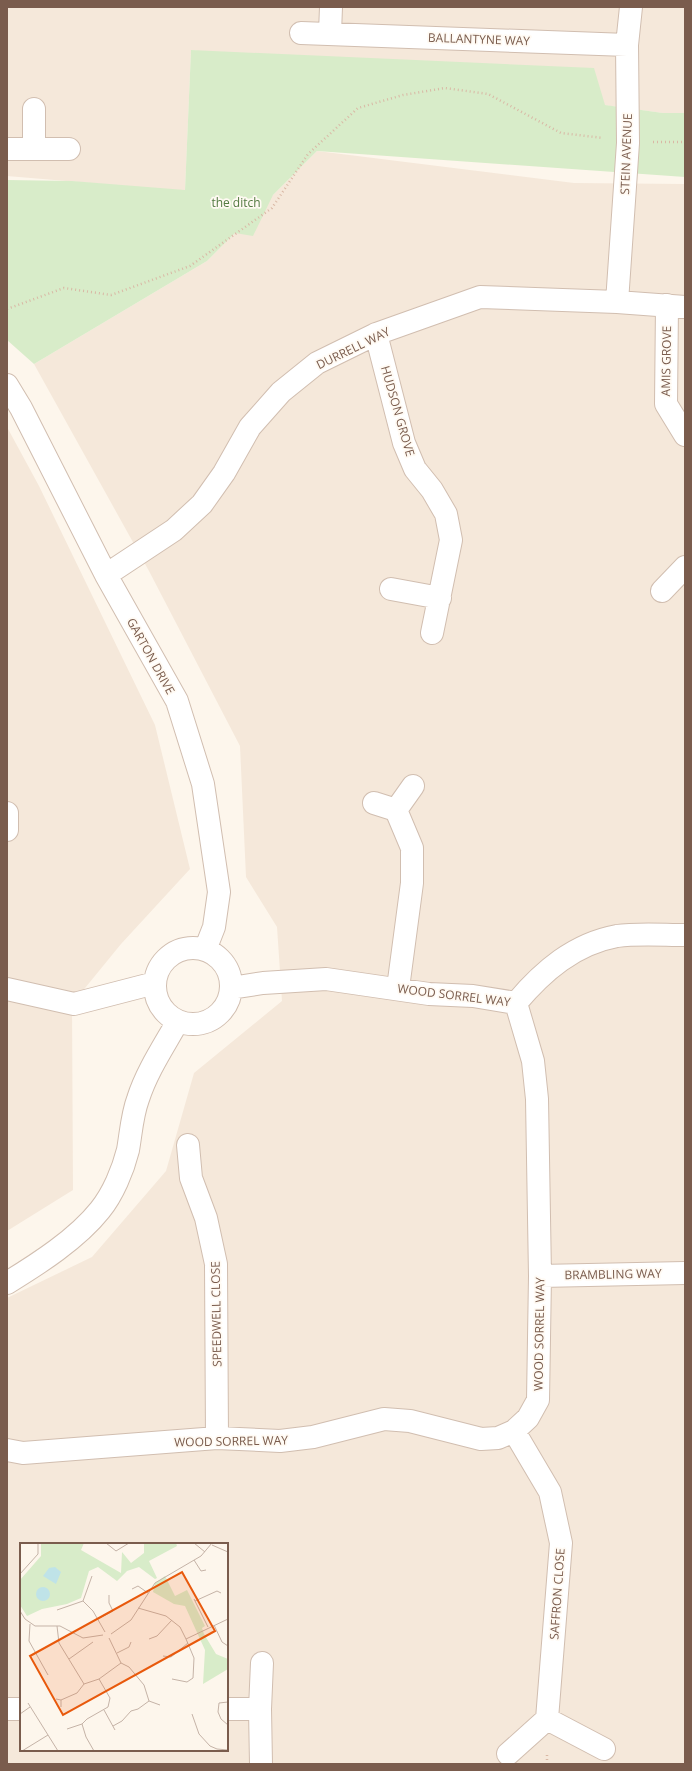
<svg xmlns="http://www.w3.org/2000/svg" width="692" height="1771" viewBox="0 0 692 1771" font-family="'Open Sans',sans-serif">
<rect width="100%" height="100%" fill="#fdf6ec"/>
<path fill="#f5e8da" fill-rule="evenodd" d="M 7,7 L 685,7 L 685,113 L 663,113 L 191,50 L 185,191 L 7,176 Z
M 317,151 L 574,183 L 685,184 L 685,1764 L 7,1764 L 7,1298 L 92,1257 L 166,1171 L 194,1073 L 282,1001 L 277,927 L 246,877 L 240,746 L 149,571 L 34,364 L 207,261 ZM 21,1544 L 227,1544 L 227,1750 L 21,1750 Z
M 7,427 L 39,486 L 155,725 L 190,869 L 121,944 L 72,1004 L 73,1190 L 7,1231 Z"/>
<path fill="#d8ecc9" d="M 191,50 L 594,68 L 605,105 L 663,113 L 685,113 L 685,177 L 317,151 L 273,195 L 253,236 L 235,233 L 207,261 L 34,364 L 7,340 L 7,180 L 72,181 L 185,190 Z"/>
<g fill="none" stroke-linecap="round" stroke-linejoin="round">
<g stroke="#d1beb0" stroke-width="24">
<path id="minor" d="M 301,33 L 627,45
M 330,33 L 331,7
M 7,149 L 69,149
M 34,149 L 34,109
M 617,302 L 628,143 L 627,45 L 631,7
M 667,305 L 666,404 L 685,435
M 376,334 L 404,443 L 415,469 L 432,490 L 446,514 L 451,540 L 432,633
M 7,385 L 21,408 L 106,575 L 177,701 L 203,784 L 219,892 L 214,927 L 205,950
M 106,575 L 174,530 L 202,504 L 224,473 L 250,427 L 281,392 L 317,363 L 376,334 L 480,297 L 617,302 L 685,307
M 391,589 L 440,598
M 662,591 L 685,567
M 374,803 L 396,810 L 412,848 L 412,883 L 398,988
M 396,810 L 413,786
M 7,813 L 7,830
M155 986a38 38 0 1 1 76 0a38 38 0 1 1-76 0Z
M 231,988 L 263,983 L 326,979 L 429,994 L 473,996 L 516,1003
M 7,989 L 74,1004 L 155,983
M 516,1003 C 543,971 574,944 617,936 C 637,933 664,935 685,935
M 188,1145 L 191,1178 L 206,1218 L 216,1264 L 217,1438
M 540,1276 L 685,1273
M 7,1283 C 38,1264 77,1239 100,1210 C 113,1194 123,1170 128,1150 C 131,1133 132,1115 138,1099 C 147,1071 164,1046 178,1021
M 514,1431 L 550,1492 L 561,1543 L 547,1719
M 7,1450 L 23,1453 L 217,1438 L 280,1441 L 313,1437 L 384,1419 L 410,1421 L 481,1439 L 498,1438 L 514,1431 L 528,1418 L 538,1400 L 540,1276 L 537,1099 L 533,1061 L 516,1003
M 7,1709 L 21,1709
M 227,1709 L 260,1709
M 508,1754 L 547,1719 L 604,1749
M 261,1764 L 260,1709 L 262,1663"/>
</g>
<path stroke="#d9b8a5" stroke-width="2.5" stroke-dasharray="1 3" stroke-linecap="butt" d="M 653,142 L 685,142
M 7,309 L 64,288 L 111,295 L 190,266 L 272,208 L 308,154 L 358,108 L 403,95 L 445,88 L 488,94 L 561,133 L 603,138
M 547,1764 L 547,1754"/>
<use href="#minor" stroke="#fff" stroke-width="22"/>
</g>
<g text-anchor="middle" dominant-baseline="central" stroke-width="3.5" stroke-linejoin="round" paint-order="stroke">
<g font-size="12" fill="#7a5c4d" stroke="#fffaf3">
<text transform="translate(479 39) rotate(2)">BALLANTYNE WAY</text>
<text transform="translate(626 154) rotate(-88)">STEIN AVENUE</text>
<text transform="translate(353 348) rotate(-26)">DURRELL WAY</text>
<text transform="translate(666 361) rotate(-89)">AMIS GROVE</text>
<text transform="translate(398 411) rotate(74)">HUDSON GROVE</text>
<text transform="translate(151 656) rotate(61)">GARTON DRIVE</text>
<text transform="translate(454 995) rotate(7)">WOOD SORREL WAY</text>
<text transform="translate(613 1274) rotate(-1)">BRAMBLING WAY</text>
<text transform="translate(216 1314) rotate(-91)">SPEEDWELL CLOSE</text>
<text transform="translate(539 1334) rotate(-89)">WOOD SORREL WAY</text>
<text transform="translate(231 1441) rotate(-1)">WOOD SORREL WAY</text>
<text transform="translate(557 1594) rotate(-86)">SAFFRON CLOSE</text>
</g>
<g font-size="12" fill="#537a41" stroke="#fffaf3">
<text x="236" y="202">the ditch</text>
</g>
</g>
<g transform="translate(20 1543)">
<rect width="208" height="208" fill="#fdf6ec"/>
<path d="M 21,0 L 64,0 L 61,7 L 101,30 L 102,9 L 111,20 L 124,10 L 124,0 L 156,0 L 157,3 L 129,18 L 137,35 L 135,36 L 119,24 L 107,28 L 97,38 L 78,24 L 69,28 L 61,55 L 47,61 L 22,66 L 7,73 L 0,62 L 0,37 L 21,13 ZM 145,33 L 155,53 L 167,47 L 185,83 L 182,85 L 184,91 L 196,111 L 208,116 L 208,126 L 183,141 L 185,107 L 165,63 L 154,61 L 133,49 L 135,40 Z" fill="#d8ecc9"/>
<path d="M 35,24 L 41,29 L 36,41 L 23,33 L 29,25 ZM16 51a7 7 0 1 1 14 0a7 7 0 1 1-14 0Z" fill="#bfe3e8"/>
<path fill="none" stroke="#c5b3a7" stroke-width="1" d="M 86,0 L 96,8 L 109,0M 174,0 L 185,9M 192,2 L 208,9M 174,17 L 181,28 L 186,27M 0,31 L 18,11 L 18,0M 112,46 L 118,43 L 128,50M 174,56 L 188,84M 63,58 L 73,68 L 85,89M 63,58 L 72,33M 175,58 L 197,48 L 201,50M 118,65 L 146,73 L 160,84 L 166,96 L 174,115 L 173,135 L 167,139 L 152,136M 37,67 L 63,58M 0,68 L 5,76 L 15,83 L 40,83 L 63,95 L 83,92M 78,76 L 93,68 L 89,60 L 89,52M 10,81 L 9,98 L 28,132M 194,82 L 202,99 L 208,103M 37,83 L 39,100 L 64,141 L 79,136 L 101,120M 91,91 L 111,77 L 135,40 L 181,13 L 192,0M 89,95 L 101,120M 129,96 L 137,93 L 152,77M 166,96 L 208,76M 97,110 L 109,104 L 111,99M 143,113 L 151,114 L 168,100M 49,116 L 73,99M 101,120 L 109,124 L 124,142 L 129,158 L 140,162M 36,156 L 41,157 L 41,164M 41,157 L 57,150 L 64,141M 208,159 L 199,160 L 198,169 L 201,176 L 208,182M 8,160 L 38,208M 84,167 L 95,187M 0,171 L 10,164M 172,171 L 179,191 L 190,203 L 197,206 L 208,207M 62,181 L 66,194 L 74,208M 93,183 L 102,178 L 111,168 L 118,166 L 129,158M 47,186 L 62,181 L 67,176 L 88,164 L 90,155 L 79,136M 2,208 L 28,192"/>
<path fill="#e8590c" fill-opacity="0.15" stroke="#e8590c" stroke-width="2" d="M 162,29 L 195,88 L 43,172 L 10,113 Z"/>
<rect width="208" height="208" fill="none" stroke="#7a5c4d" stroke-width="2"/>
</g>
<rect width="692" height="1771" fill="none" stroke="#7a5c4d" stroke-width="16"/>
</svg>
